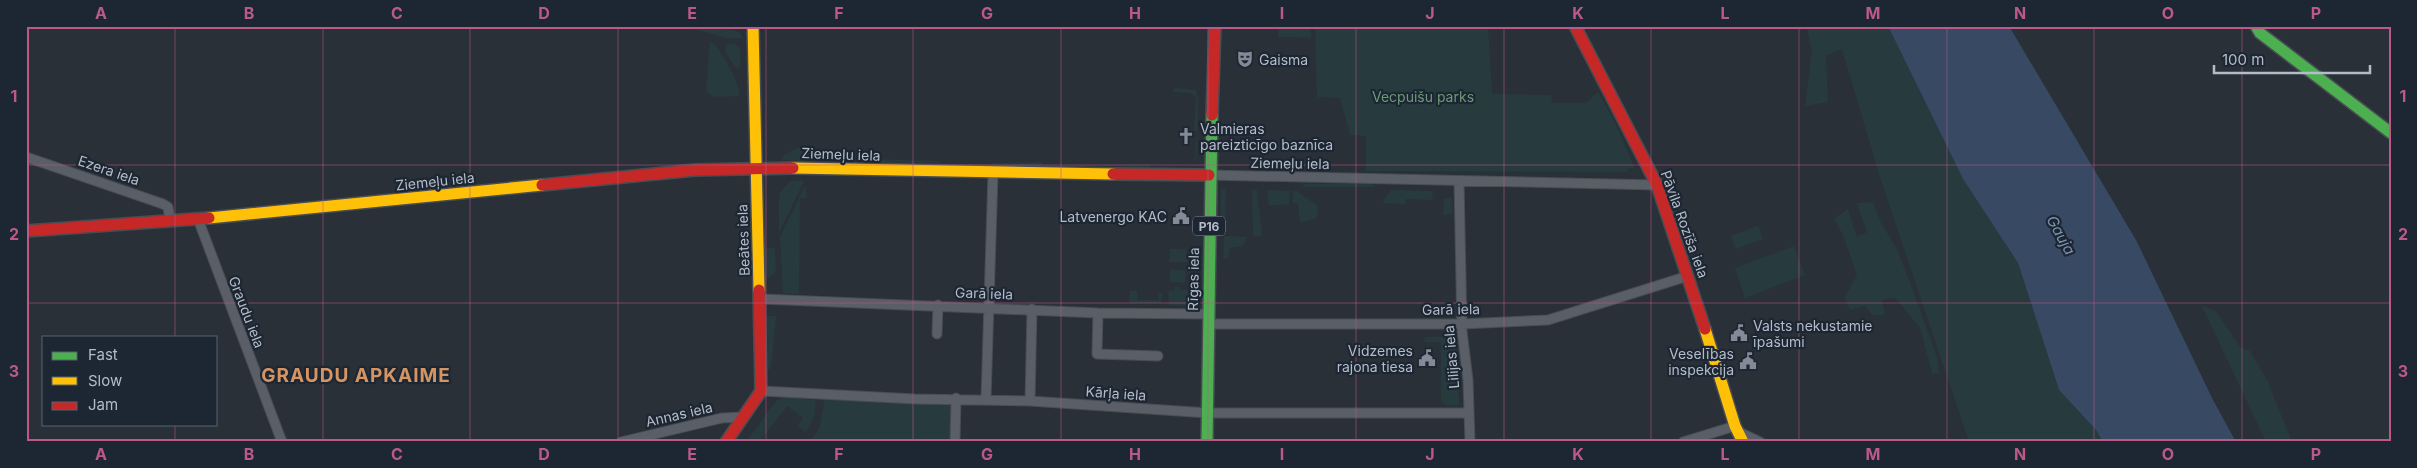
<svg xmlns="http://www.w3.org/2000/svg" width="2417" height="468" viewBox="0 0 2417 468" font-family="Inter,sans-serif">
<rect width="100%" height="100%" fill="#2a3038"/>
<path fill="#273a3e" d="M 684,26 L 733,30 L 739,32 L 743,38 L 725,38 Z
M 1279,26 L 1488,26 L 1492,94 L 1551,95 L 1552,103 L 1586,103 L 1598,92 L 1614,120 L 1635,169 L 1629,168 L 1627,172 L 1366,171 L 1366,136 L 1350,135 L 1340,98 L 1317,97 L 1315,28 L 1311,28 L 1311,38 L 1278,37 Z
M 1806,26 L 1888,26 L 1963,179 L 2018,263 L 2059,390 L 2096,430 L 2103,442 L 1969,442 L 1879,174 L 1842,49 L 1826,56 L 1828,102 L 1805,106 L 1812,51 Z
M 710,42 L 715,44 C 724,59 739,78 739,96 L 714,97 L 706,91 Z
M 727,44 L 734,44 L 740,48 L 741,62 L 739,68 L 735,67 L 725,51 Z
M 1174,88 L 1196,90 L 1198,106 L 1197,151 L 1194,163 L 1197,132 L 1194,131 L 1196,97 L 1190,93 L 1173,92 Z
M 800,147 L 810,159 L 808,161 L 782,160 L 784,155 Z
M 873,159 L 939,161 L 941,162 L 873,163 Z
M 1042,162 L 1041,166 L 992,167 L 992,163 Z
M 1150,164 L 1149,168 L 1103,166 L 1103,165 Z
M 790,181 L 804,181 L 779,233 L 779,194 Z
M 1304,184 L 1372,184 L 1375,187 L 1305,187 Z
M 806,187 L 806,198 L 800,198 L 799,294 L 783,293 L 780,237 L 804,188 Z
M 1221,189 L 1226,189 L 1225,230 L 1221,232 Z
M 1252,190 L 1257,190 L 1262,236 L 1253,236 Z
M 1267,190 L 1289,191 L 1289,204 L 1269,206 Z
M 1391,190 L 1433,191 L 1432,200 L 1406,199 L 1405,204 L 1383,203 L 1384,199 Z
M 1293,191 L 1298,191 L 1300,194 L 1317,205 L 1318,213 L 1315,219 L 1300,223 L 1298,203 L 1293,203 Z
M 1451,197 L 1453,213 L 1445,215 L 1443,213 L 1444,199 Z
M 1873,202 L 1882,225 L 1896,247 L 1910,282 L 1937,357 L 1939,373 L 1932,373 L 1920,328 L 1895,298 L 1882,300 L 1885,315 L 1872,315 L 1865,306 L 1850,310 L 1844,298 L 1857,275 L 1843,235 L 1834,219 L 1848,209 L 1857,237 L 1867,232 L 1857,203 Z
M 1758,226 L 1763,239 L 1736,249 L 1731,236 Z
M 1224,236 L 1247,237 L 1243,246 L 1230,248 L 1228,259 L 1223,258 Z
M 1794,246 L 1805,275 L 1745,298 L 1735,268 Z
M 763,248 L 775,248 L 776,271 L 765,281 Z
M 1170,249 L 1186,249 L 1187,262 L 1169,262 Z
M 1171,269 L 1185,270 L 1185,283 L 1169,282 Z
M 1175,287 L 1180,287 L 1180,290 L 1188,290 L 1189,306 L 1169,305 L 1168,291 L 1175,290 Z
M 1130,291 L 1137,291 L 1137,300 L 1159,300 L 1159,293 L 1163,293 L 1161,303 L 1131,303 L 1129,301 Z
M 2202,306 L 2216,311 L 2241,348 L 2250,351 L 2268,382 L 2292,442 L 2266,442 Z
M 766,316 L 776,316 L 772,359 L 770,369 L 766,369 Z
M 1456,336 L 1459,405 L 1447,406 L 1441,402 L 1441,342 L 1425,342 L 1424,337 Z
M 786,397 L 814,400 L 816,402 L 814,416 L 806,432 L 797,426 L 803,418 L 787,406 L 759,442 L 746,442 L 777,400 Z
M 825,398 L 947,404 L 953,408 L 952,442 L 810,442 L 819,429 Z"/>
<path fill="#384963" d="M 1888,26 L 2009,26 L 2136,240 L 2213,400 L 2236,442 L 2103,442 L 2096,430 L 2059,390 L 2018,263 L 1963,179 Z"/>
<g fill="none" stroke-linecap="round" stroke-linejoin="round">
<g stroke="#484c53" stroke-width="11">
<path id="street" d="M 26,157 L 163,204 L 168,207 L 170,221
M 1209,175 L 1657,185
M 1459,181 L 1462,331 L 1468,380 L 1470,442
M 198,219 L 282,442
M 760,299 L 1098,313 L 1207,314
M 1098,313 L 1097,354 L 1158,356
M 1208,324 L 1462,324 L 1548,320 L 1688,276
M 937,334 L 938,305
M 761,391 L 915,399 L 1030,401 L 1208,413 L 1469,413
M 986,399 L 993,173
M 1030,401 L 1032,309
M 1739,432 L 1760,442
M 621,442 L 722,418 L 744,417
M 955,442 L 956,398
M 1683,442 L 1735,426"/>
</g>
<g stroke="#484c53" stroke-width="14">
<path id="fast" d="M 2256,26 L 2260,33 L 2391,133
M 1207,442 L 1212,115"/>
</g>
<g stroke="#484c53" stroke-width="14">
<path id="slow" d="M 753,26 L 759,290
M 793,168 L 1113,174
M 209,218 L 542,185
M 1705,329 L 1735,426 L 1743,442"/>
</g>
<g stroke="#484c53" stroke-width="14">
<path id="jam" d="M 1575,26 L 1657,185 L 1705,329
M 1212,115 L 1215,26
M 1113,174 L 1209,175
M 542,185 L 695,170 L 793,168
M 26,231 L 209,218
M 726,442 L 761,391 L 759,290"/>
</g>
<use href="#street" stroke="#5a5e66" stroke-width="9"/>
<use href="#fast" stroke="#4caf50" stroke-width="11"/>
<use href="#slow" stroke="#ffc107" stroke-width="11"/>
<use href="#jam" stroke="#c62828" stroke-width="11"/>
</g>
<path fill="none" stroke="#bc5a87" stroke-width="1" stroke-opacity="0.55" d="M 175,26 L 175,337M 323,26 L 323,442M 470,26 L 470,442M 618,26 L 618,442M 766,26 L 766,442M 913,26 L 913,442M 1061,26 L 1061,442M 1208,26 L 1208,442M 1356,26 L 1356,442M 1504,26 L 1504,442M 1651,26 L 1651,442M 1799,26 L 1799,442M 1947,26 L 1947,442M 2094,26 L 2094,442M 2242,26 L 2242,442M 26,165 L 2391,165M 26,303 L 2391,303M 175,424 L 175,442"/>
<defs>
<g id="theatre-bare" transform="scale(1.35)"><path d="M-5-5.5Q0-4 5-5.5V0Q5 5 0 6Q-5 5-5 0ZM-3.3-2.5H-1v1.5H-3.3ZM1-2.5H3.3v1.5H1ZM-2.8 1Q0 5.5 2.8 1Z" fill="#848b96" stroke="#1d2633" stroke-width="2.5" paint-order="stroke"/></g>
<g id="church-bare" transform="scale(1.35)"><path d="M-1.2-6h2.4v3.5h3.3v2.4h-3.3V6h-2.4V-.1h-3.3v-2.4h3.3Z" fill="#848b96" stroke="#1d2633" stroke-width="2.5" paint-order="stroke"/></g>
<g id="civic-bare" transform="scale(1.35)"><path d="M-.6-6.5H3V-4.5H.6V-3L4-1V1h2V6H-6V1h2V-1L-.6-3ZM-1.2 2.5V6h2.4V2.5Z" fill="#848b96" stroke="#1d2633" stroke-width="2.5" paint-order="stroke"/></g>
</defs>
<g fill-rule="evenodd">
<use href="#theatre-bare" x="1245" y="59"/>
<use href="#church-bare" x="1186" y="136"/>
<use href="#civic-bare" x="1181" y="216"/>
<use href="#civic-bare" x="1739" y="333"/>
<use href="#civic-bare" x="1427" y="358"/>
<use href="#civic-bare" x="1748" y="361"/>
</g>
<g text-anchor="middle" dominant-baseline="central" stroke-width="4.5" stroke-linejoin="round" paint-order="stroke">
<rect fill="#1d2633" stroke="#878f9c" stroke-width="1" x="1193" y="216.5" width="32" height="19" rx="4"/>
<g font-size="12" font-weight="bold" fill="#b4bcc9">
<text x="1209" y="226">P16</text>
</g>
<g font-size="14" fill="#b4bcc9" stroke="#1d2633" text-anchor="start">
<text x="1259" y="59">Gaisma</text>
<text x="1200" y="128">Valmieras<tspan x="1200" dy="16">pareizticīgo baznīca</tspan></text>
<text x="1167" y="216" text-anchor="end">Latvenergo KAC</text>
<text x="1753" y="325">Valsts nekustamie<tspan x="1753" dy="16">īpašumi</tspan></text>
<text x="1413" y="350" text-anchor="end">Vidzemes<tspan x="1413" dy="16">rajona tiesa</tspan></text>
<text x="1734" y="353" text-anchor="end">Veselības<tspan x="1734" dy="16">inspekcija</tspan></text>
</g>
<g font-size="14" fill="#6b9a76" stroke="#1d2633">
<text x="1423" y="96">Vecpuišu parks</text>
</g>
<g font-size="14" fill="#b4bcc9" stroke="#1d2633">
<text transform="translate(841 154) rotate(2)">Ziemeļu iela</text>
<text transform="translate(1290 163) rotate(1)">Ziemeļu iela</text>
<text transform="translate(109 170) rotate(19)">Ezera iela</text>
<text transform="translate(435 181) rotate(-6)">Ziemeļu iela</text>
<text transform="translate(1685 224) rotate(70)">Pāvila Rozīša iela</text>
<text transform="translate(743 240) rotate(-92)">Beātes iela</text>
<text transform="translate(1193 279) rotate(-89)">Rīgas iela</text>
<text transform="translate(984 293) rotate(2)">Garā iela</text>
<text transform="translate(1451 309) rotate(-1)">Garā iela</text>
<text transform="translate(247 312) rotate(69)">Graudu iela</text>
<text transform="translate(1451 357) rotate(-95)">Lilijas iela</text>
<text transform="translate(1116 393) rotate(4)">Kārļa iela</text>
<text transform="translate(679 414) rotate(-13)">Annas iela</text>
</g>
<g font-size="15" font-style="italic" fill="#7c92b1" stroke="#1d2633">
<text transform="translate(2061 235) rotate(61)">Gauja</text>
</g>
<g font-size="19" font-weight="bold" letter-spacing="1" fill="#d59563" stroke="#1d2633">
<text x="356" y="375">GRAUDU APKAIME</text>
</g>
</g>
<rect width="2417" height="468" fill="none" stroke="#1d2633" stroke-width="55"/>
<rect x="42" y="336" width="175" height="90" fill="#1d2633" stroke="#59626f"/>
<rect x="52" y="352" width="25" height="8" fill="#4caf50" stroke="#59626f"/>
<text x="88" y="360" font-size="15" fill="#b4bcc9">Fast</text>
<rect x="52" y="377" width="25" height="8" fill="#ffc107" stroke="#59626f"/>
<text x="88" y="386" font-size="15" fill="#b4bcc9">Slow</text>
<rect x="52" y="402" width="25" height="8" fill="#c62828" stroke="#59626f"/>
<text x="88" y="410" font-size="15" fill="#b4bcc9">Jam</text>
<path d="M2214 65v8h156v-8" fill="none" stroke="#b4bcc9" stroke-width="2.5"/>
<text x="2222" y="65" font-size="15" fill="#b4bcc9" stroke="#1d2633" stroke-width="4" paint-order="stroke">100 m</text>
<rect x="28" y="28" width="2362" height="412" fill="none" stroke="#bc5a87" stroke-width="2"/>
<g font-size="16" text-anchor="middle" font-weight="bold" fill="#bc5a87">
<text x="101" y="19">A</text>
<text x="249" y="19">B</text>
<text x="397" y="19">C</text>
<text x="544" y="19">D</text>
<text x="692" y="19">E</text>
<text x="839" y="19">F</text>
<text x="987" y="19">G</text>
<text x="1135" y="19">H</text>
<text x="1282" y="19">I</text>
<text x="1430" y="19">J</text>
<text x="1578" y="19">K</text>
<text x="1725" y="19">L</text>
<text x="1873" y="19">M</text>
<text x="2020" y="19">N</text>
<text x="2168" y="19">O</text>
<text x="2316" y="19">P</text>
<text x="14" y="102">1</text>
<text x="2403" y="102">1</text>
<text x="14" y="240">2</text>
<text x="2403" y="240">2</text>
<text x="14" y="377">3</text>
<text x="2403" y="377">3</text>
<text x="101" y="460">A</text>
<text x="249" y="460">B</text>
<text x="397" y="460">C</text>
<text x="544" y="460">D</text>
<text x="692" y="460">E</text>
<text x="839" y="460">F</text>
<text x="987" y="460">G</text>
<text x="1135" y="460">H</text>
<text x="1282" y="460">I</text>
<text x="1430" y="460">J</text>
<text x="1578" y="460">K</text>
<text x="1725" y="460">L</text>
<text x="1873" y="460">M</text>
<text x="2020" y="460">N</text>
<text x="2168" y="460">O</text>
<text x="2316" y="460">P</text>
</g>
</svg>
